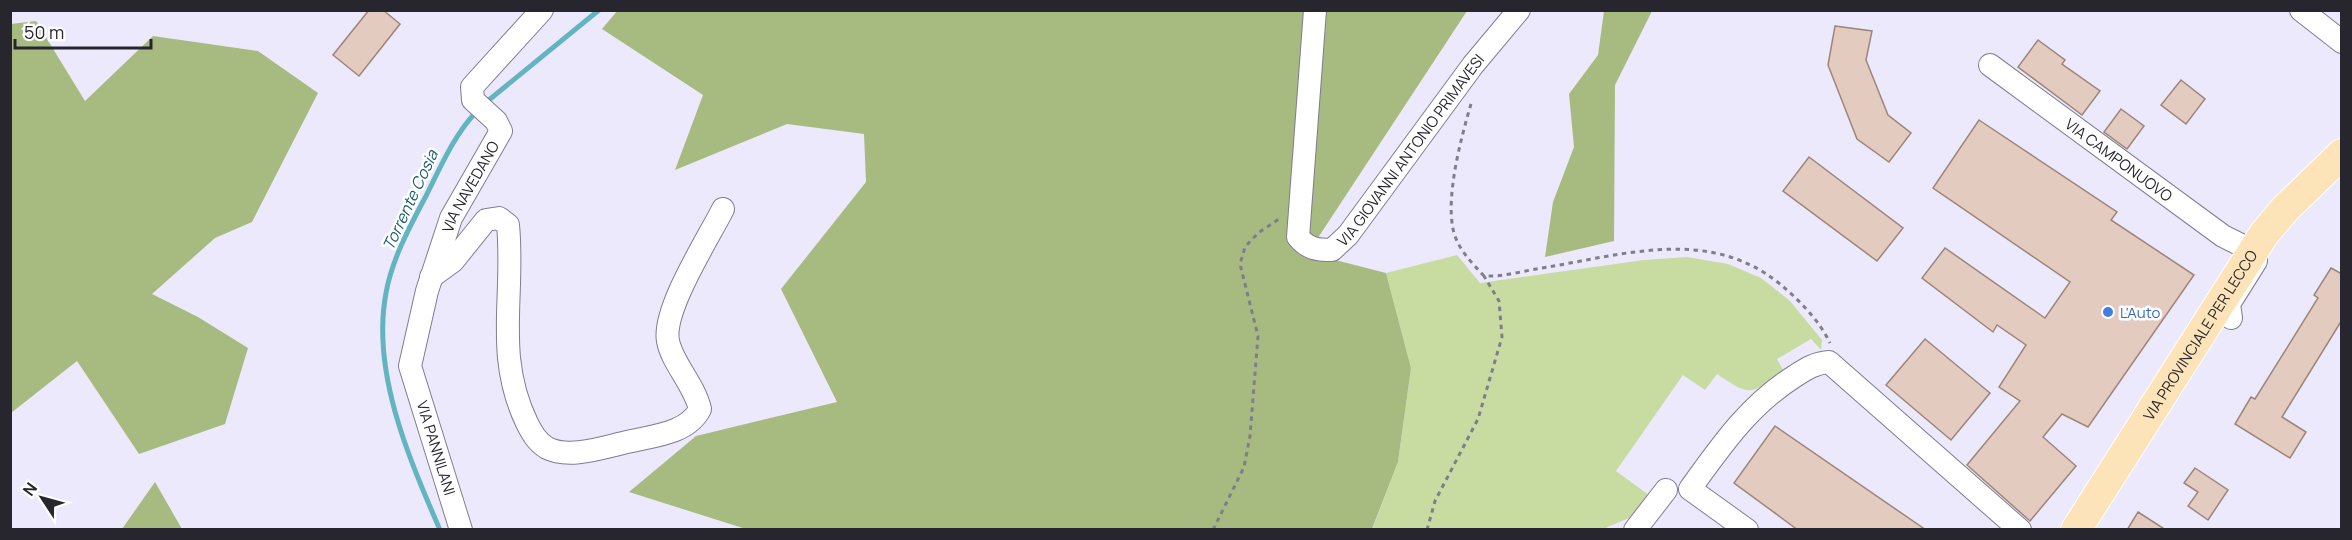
<svg xmlns="http://www.w3.org/2000/svg" width="2352" height="540" viewBox="0 0 2352 540" font-family="Manrope,sans-serif">
<rect width="100%" height="100%" fill="#ece9fc"/>
<path fill="#c8dca1" d="M 1457,255 L 1480,283 L 1644,260 L 1687,257 L 1728,264 L 1761,278 L 1790,301 L 1822,340 L 1821,350 L 1811,339 L 1777,359 L 1784,372 C 1749,394 1752,398 1717,374 L 1705,390 L 1683,375 L 1616,471 L 1650,496 L 1636,515 L 1603,529 L 1372,530 L 1398,462 L 1411,368 L 1386,273 Z"/>
<path fill="#a7bb81" d="M 618,10 L 1467,11 L 1308,253 L 1386,273 L 1411,368 L 1398,462 L 1372,529 L 749,530 L 629,492 L 696,436 L 837,402 L 781,289 L 866,182 L 864,134 L 787,124 L 675,170 L 703,95 L 602,29 Z
M 1604,11 L 1652,11 L 1615,85 L 1614,241 L 1545,257 L 1553,202 L 1574,147 L 1569,94 L 1598,55 Z
M 36,21 L 85,101 L 153,36 L 258,51 L 318,93 L 252,222 L 215,238 L 152,294 L 198,317 L 248,348 L 225,424 L 139,454 L 77,361 L 11,413 L 11,24 Z
M 155,482 L 182,529 L 122,529 Z"/>
<g fill="none" stroke-linecap="round" stroke-linejoin="round">
<path stroke="#63b4c1" stroke-width="5" d="M 484,104 L 599,10
M 440,530 C 409,458 371,372 386,293 C 392,259 410,226 426,196 C 441,166 454,135 477,111"/>
</g>
<path fill="#e4cbbf" stroke="#9c857a" stroke-width="1.5" d="M 369,10 L 383,10 L 400,24 L 359,76 L 333,55 Z
M 1835,26 L 1872,31 L 1866,60 L 1888,115 L 1911,133 L 1889,162 L 1857,139 L 1828,65 Z
M 2038,40 L 2065,60 L 2062,64 L 2100,91 L 2082,115 L 2018,67 Z
M 2181,80 L 2205,99 L 2186,124 L 2161,105 Z
M 2121,109 L 2144,126 L 2127,149 L 2104,132 Z
M 1979,120 L 2117,212 L 2111,220 L 2194,275 L 2088,427 L 2062,414 L 2043,437 L 2076,466 L 2030,521 L 1967,465 L 2020,401 L 1999,387 L 2026,345 L 1997,325 L 1993,332 L 1922,278 L 1945,248 L 2045,318 L 2070,282 L 1933,188 Z
M 1809,157 L 1903,228 L 1877,261 L 1783,191 Z
M 2331,268 L 2342,274 L 2342,320 L 2282,417 L 2306,432 L 2290,458 L 2235,424 L 2251,397 L 2255,399 L 2318,298 L 2314,295 Z
M 1925,339 L 1990,393 L 1951,440 L 1886,385 Z
M 1775,426 L 1926,530 L 1798,530 L 1734,483 Z
M 2195,468 L 2228,490 L 2208,520 L 2188,506 L 2198,492 L 2184,483 Z
M 2138,512 L 2166,530 L 2127,530 Z"/>
<g fill="none" stroke-linecap="round" stroke-linejoin="round">
<g stroke="#807c92" stroke-width="24">
<g id="minor">
<path id="s1" d="M 1315,10 L 1298,237 C 1308,249 1317,250 1332,250 L 1348,235 L 1473,65 L 1519,10"/>
<path d="M 2301,10 L 2342,42"/>
<path id="s2" d="M 1990,65 L 2223,236 L 2255,252 L 2256,261 L 2229,304 L 2231,318"/>
<path d="M 431,277 L 453,261 L 486,220 L 499,218 L 508,225 C 515,296 494,355 527,423 C 532,433 537,442 547,448 C 569,459 601,448 623,443 C 649,436 687,435 700,409 C 694,384 672,363 668,341 C 662,310 708,239 723,209"/>
<path id="s3" d="M 461,530 L 410,366 L 427,291 L 451,218 L 501,131 L 496,121 L 473,100 L 472,87 L 542,10"/>
<path d="M 1635,530 L 1666,490"/>
<path d="M 1747,530 L 1690,489 C 1721,446 1749,405 1795,376 C 1806,369 1815,363 1829,362 L 2020,530"/>
</g>
</g>
<g stroke="#fff" stroke-width="32">
<g id="major">
<path id="s4" d="M 2076,530 L 2264,234 L 2285,209 L 2342,154"/>
</g>
</g>
<path stroke="#817e8c" stroke-width="3" stroke-dasharray="4.5 4.5" stroke-linecap="butt" d="M 1471,104 C 1461,138 1446,194 1453,229 C 1457,248 1471,262 1484,276 C 1503,277 1523,271 1542,268 C 1623,255 1709,226 1780,284 C 1799,300 1819,320 1830,343
M 1213,530 L 1244,467 L 1250,436 L 1258,336 L 1240,264 L 1245,247 L 1258,233 L 1279,219
M 1427,530 L 1435,501 L 1478,419 L 1502,337 L 1499,301 L 1484,276"/>
<use href="#minor" stroke="#fff" stroke-width="22"/>
<use href="#major" stroke="#fce3b8" stroke-width="30"/>
</g>
<circle fill="#3f7fe0" stroke="#fff" stroke-width="2" cx="2108" cy="312" r="6"/>
<g text-anchor="middle" dominant-baseline="central" stroke-width="5" stroke-linejoin="round" paint-order="stroke">
<g font-size="15" fill="#27252e" stroke="#fff">
<text stroke="none"><textPath href="#s1" startOffset="393">VIA GIOVANNI ANTONIO PRIMAVESI</textPath></text>
<text stroke="none"><textPath href="#s2" startOffset="160">VIA CAMPONUOVO</textPath></text>
<text stroke="none"><textPath href="#s3" startOffset="362">VIA NAVEDANO</textPath></text>
<text stroke="none"><textPath href="#s4" startOffset="231">VIA PROVINCIALE PER LECCO</textPath></text>
<text transform="translate(436 448) rotate(73)">VIA PANNILANI</text>
</g>
<g font-size="15" fill="#366cbe" stroke="#fff" text-anchor="start">
<text x="2120" y="312">L'Auto</text>
</g>
<g font-size="16" font-style="italic" fill="#175b65" stroke="#fff">
<text transform="translate(410 200) rotate(-65)">Torrente Cosia</text>
</g>
</g>
<rect width="2352" height="540" fill="none" stroke="#27252e" stroke-width="24"/>
<g transform="translate(42 498) rotate(306)" stroke="#ffffff" stroke-width="4.5" paint-order="stroke">
<path d="M0-4.5L10 22L0 15L-10 22Z" fill="#27252e"/>
<text y="-9" font-size="16" font-weight="bold" text-anchor="middle" fill="#27252e">N</text>
</g>
<path d="M15 39v9h136v-9" fill="none" stroke="#27252e" stroke-width="3"/>
<text x="24" y="39" font-size="18" fill="#27252e" stroke="#ffffff" stroke-width="4.5" paint-order="stroke">50 m</text>
</svg>
